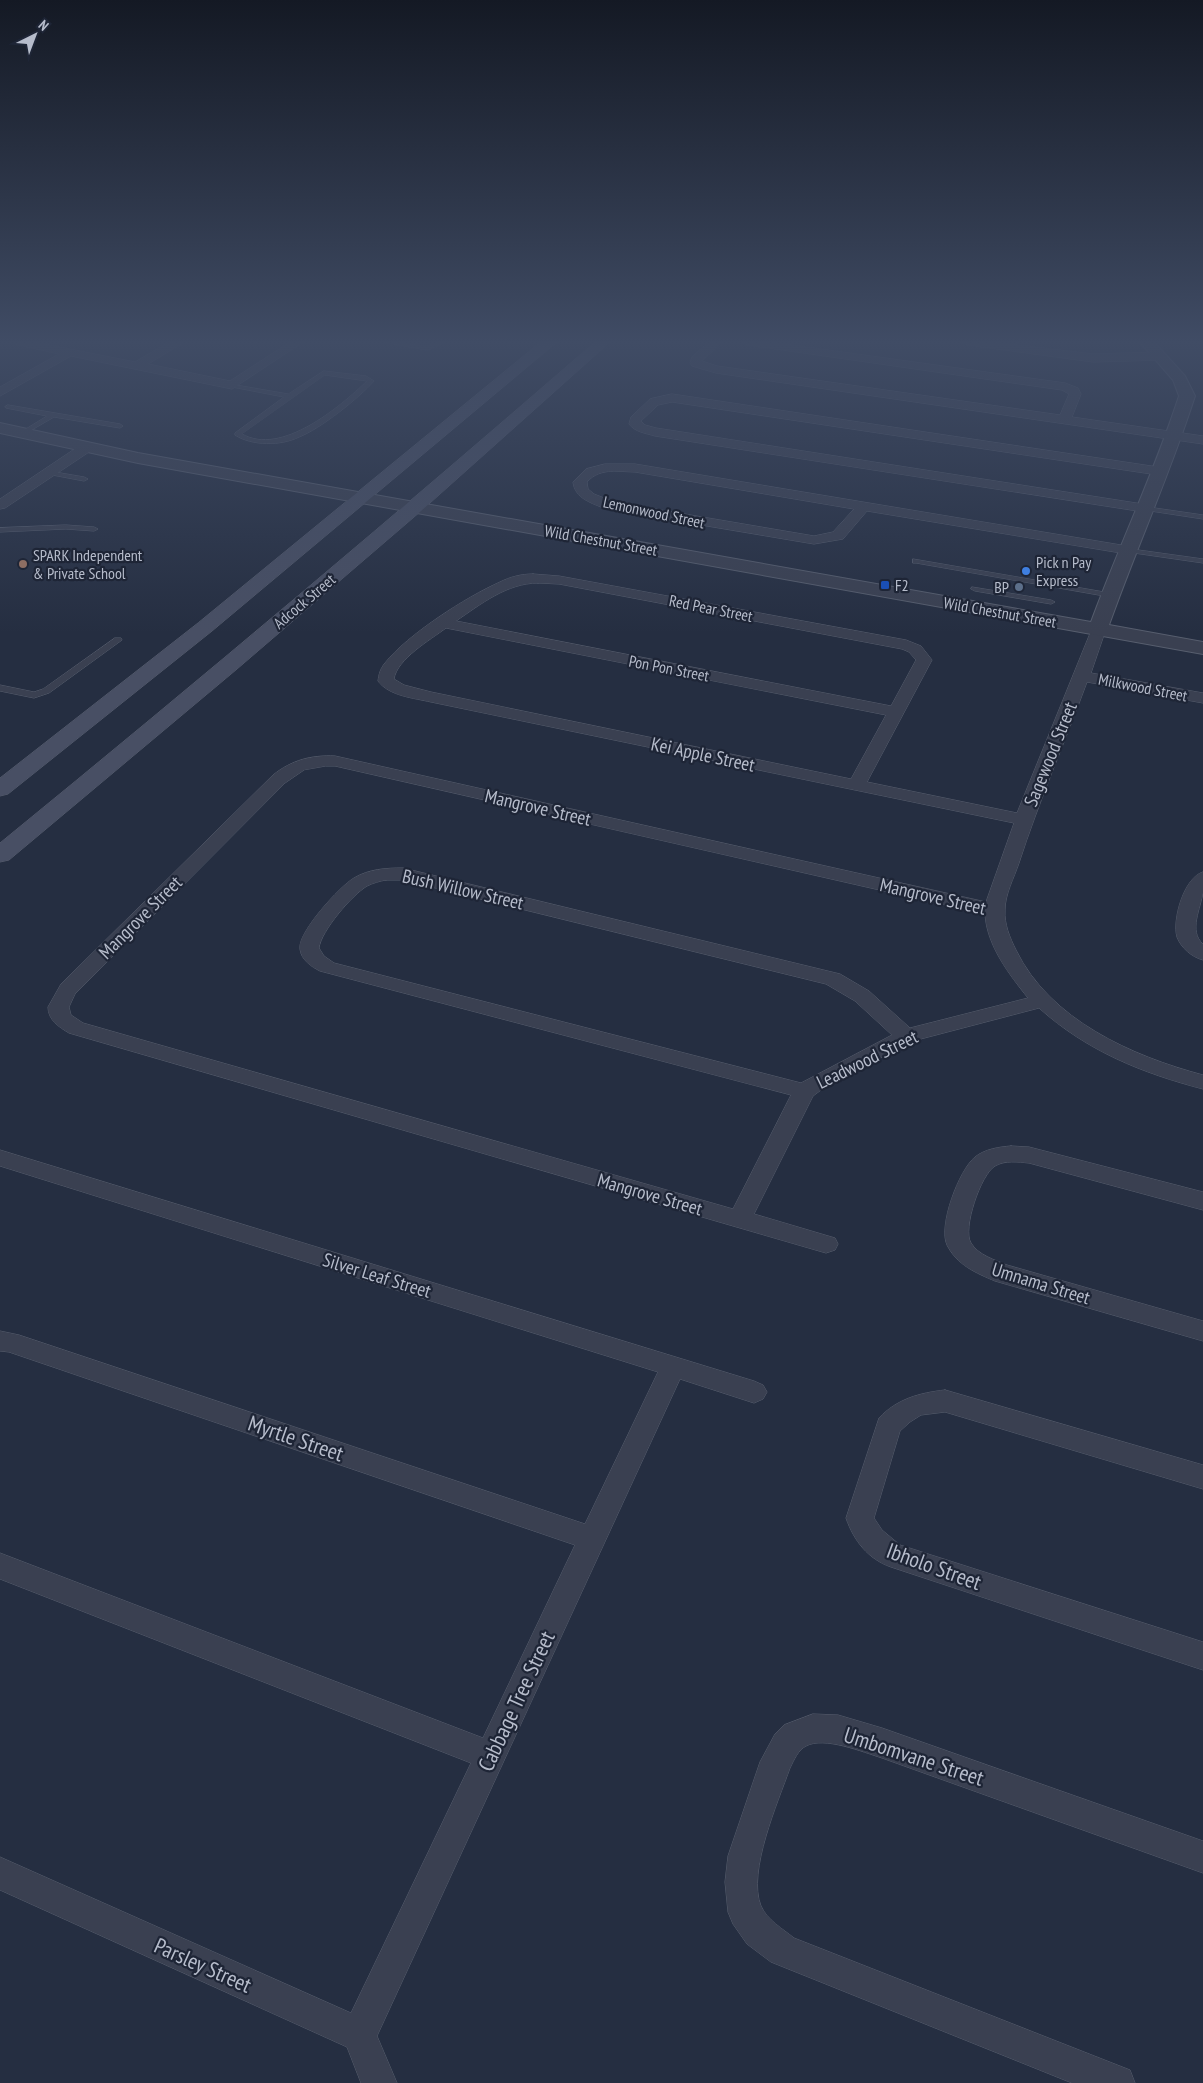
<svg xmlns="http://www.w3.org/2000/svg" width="1203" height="2083" viewBox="0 0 1203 2083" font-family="'PT Sans Narrow',sans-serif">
<rect width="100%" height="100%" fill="#252e41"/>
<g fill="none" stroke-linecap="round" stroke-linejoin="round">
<g stroke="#575e6e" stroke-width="1">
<path id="service" d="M 383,342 C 397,341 411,345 425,346 C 432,346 438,341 445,342 L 428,350 Z
M 324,371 L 366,376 L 374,381 C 359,398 320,429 299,437 C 281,446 252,446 235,435 L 235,433 L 284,397 L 232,387 L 230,386 L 230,384 L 288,394 ZM 325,375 L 367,381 C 340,407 281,457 242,434 Z
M 8,405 L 120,424 L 123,426 L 120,428 L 54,417 L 23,435 L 20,433 L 21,432 L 47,416 L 6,408 L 5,407 Z
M 49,471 L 84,477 L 88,479 L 84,481 L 47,474 L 45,473 Z
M 1141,506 L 1203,515 L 1203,519 L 1144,510 L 1140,508 Z
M 66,525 L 94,527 L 98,529 L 94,531 L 66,529 L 0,532 L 0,528 Z
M 1124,548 L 1203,559 L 1203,563 L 1127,552 L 1124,552 Z
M 913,559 L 1110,593 L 1114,595 L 1110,597 L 916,563 L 913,563 Z
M 972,587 L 1051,600 L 1055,602 L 1051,604 L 975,591 L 971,589 Z
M 115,638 L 121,638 L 122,640 L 49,693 L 34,698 L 0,691 L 0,685 L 34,692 L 43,689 Z"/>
</g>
<g stroke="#575e6e" stroke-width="1">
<path id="minor" d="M 14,342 L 34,342 L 135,362 L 169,342 L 182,342 L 181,344 L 148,364 L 230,381 L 290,342 L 303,342 L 232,389 L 71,356 L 0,396 L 0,387 L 59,354 L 15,344 Z
M 709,342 L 722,342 L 702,361 L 717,366 L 1060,415 L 1069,394 L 1062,390 L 748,345 L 742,342 L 770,342 L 1065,383 L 1078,388 L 1081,394 L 1072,417 L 1203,436 L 1203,444 L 716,373 L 692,366 L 690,363 L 692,357 Z
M 962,342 L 992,342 L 1093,354 L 1161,352 L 1167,356 L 1161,360 L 1093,362 L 968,345 Z
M 672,394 L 1158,467 L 1165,471 L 1158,475 L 672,402 L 658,405 L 641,421 L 645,425 L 656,428 L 1149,505 L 1151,508 L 1149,511 L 1144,512 L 655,436 C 645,433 635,432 629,424 L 631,417 L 650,399 Z
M 87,443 L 92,444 L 93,447 L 92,450 L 5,508 L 0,509 L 0,499 L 82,444 Z
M 605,464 L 635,464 L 1127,546 L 1132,547 L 1134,550 L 1132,553 L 1127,554 L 867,511 L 843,539 L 814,544 L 606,509 C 592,503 575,499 573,482 L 586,469 ZM 612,471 L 635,472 L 854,509 L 833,532 L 814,536 L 614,502 L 594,494 L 588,489 L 587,482 C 594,474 602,472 612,471 Z
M 533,574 L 559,576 L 906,640 L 921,646 L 932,660 L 867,782 L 1017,813 L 1093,626 L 1103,626 L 1106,629 L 1091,673 L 1203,693 L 1203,703 L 1087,682 C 1065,742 1039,801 1019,863 C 1014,878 1005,894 1005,910 C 1004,924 1010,938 1016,950 C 1050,1020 1132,1056 1203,1075 L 1203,1089 C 1142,1073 1087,1051 1039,1008 L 913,1041 L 825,1087 L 813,1096 L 754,1214 L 835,1238 L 838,1244 L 835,1250 L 826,1253 L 69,1033 C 59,1027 48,1020 48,1007 L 61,984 L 273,775 C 292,760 311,755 335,756 L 986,902 L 1014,823 L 431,702 C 414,698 389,696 378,681 C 379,674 380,669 385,663 C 407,635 466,597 500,582 C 510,577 521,574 533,574 ZM 538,583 L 559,584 L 902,649 L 909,652 L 916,660 L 891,706 L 456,621 C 481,604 507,583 538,583 ZM 446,628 L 886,715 L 851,779 L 431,692 L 404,685 L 394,679 C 397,659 430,640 446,628 ZM 326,766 L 335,766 L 985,914 C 987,946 1009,974 1028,998 L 910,1028 L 869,991 L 840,974 L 403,868 C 386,868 369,869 354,878 C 340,886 297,933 300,949 C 301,960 312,967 320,971 L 791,1095 L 733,1209 L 83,1023 L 71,1015 L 69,1007 L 75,994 L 285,783 L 304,770 ZM 386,880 L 403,880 L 826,984 L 855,1001 L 892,1035 L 801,1083 L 334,963 L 324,956 L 319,948 C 321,931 352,895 367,886 C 373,883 380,881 386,880 Z
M 1203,872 C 1203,879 1203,886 1203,892 C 1201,908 1188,931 1203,944 L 1203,960 C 1192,957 1181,948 1177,937 C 1172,920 1184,877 1203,872 Z
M 1011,1146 L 1029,1147 L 1203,1192 L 1203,1210 L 1029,1163 C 1018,1162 1005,1160 995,1166 C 981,1174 962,1229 971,1243 C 978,1255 995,1260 1007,1265 L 1203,1321 L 1203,1341 L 995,1281 C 976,1273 957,1265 947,1245 C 938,1226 959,1170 975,1157 C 985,1149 999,1147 1011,1146 Z
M 0,1150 L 754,1381 L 763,1385 L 767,1392 L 763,1399 L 754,1403 L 680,1379 L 377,2036 L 397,2083 L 361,2083 L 347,2047 L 0,1890 L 0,1857 L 351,2013 L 471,1763 L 0,1579 L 0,1553 L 483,1738 L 575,1545 L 9,1352 L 0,1351 L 0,1331 L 19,1335 L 585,1524 L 658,1372 L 0,1166 Z
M 945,1390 L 1203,1465 L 1203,1489 L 945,1412 L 921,1415 L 910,1422 L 900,1431 L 874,1518 L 882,1530 L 900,1545 L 1203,1642 L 1203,1670 L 891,1567 C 868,1559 854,1541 846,1518 L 879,1418 C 897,1399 919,1393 945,1390 Z
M 813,1714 L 838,1715 L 882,1728 L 1203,1841 L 1203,1873 L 882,1758 C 863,1752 824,1736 806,1746 C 798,1750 794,1760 790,1768 C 778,1802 747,1872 761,1906 C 767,1920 783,1929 794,1938 L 1130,2070 L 1135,2083 L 1072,2083 L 771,1962 L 747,1944 L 733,1924 L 728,1912 L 725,1882 L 728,1856 L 760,1762 L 775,1734 L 784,1725 Z"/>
</g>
<g stroke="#575e6e" stroke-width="2">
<path id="tertiary" d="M 1140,342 L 1154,342 L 1185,376 L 1195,396 C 1170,474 1136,549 1109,625 L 1203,642 L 1203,654 L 138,463 L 0,433 L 0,423 L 138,453 L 1091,622 C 1119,546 1154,473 1179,396 L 1173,380 Z"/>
</g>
<g stroke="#575e6e" stroke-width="1">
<path id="secondary" d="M 541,342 L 557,342 L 212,631 L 8,794 L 0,796 L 0,778 L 198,623 Z
M 595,342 L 610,342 L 421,511 L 237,669 L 9,860 L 0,862 L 0,843 C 201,679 399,512 595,342 Z"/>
</g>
<use href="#service" fill="#3a4051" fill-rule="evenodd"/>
<use href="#minor" fill="#3a4051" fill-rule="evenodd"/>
<use href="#tertiary" fill="#3a4051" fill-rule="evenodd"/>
<use href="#secondary" fill="#484f64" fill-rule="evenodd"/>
</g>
<linearGradient id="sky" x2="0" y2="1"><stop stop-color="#141924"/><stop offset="0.54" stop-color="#404c65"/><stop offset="1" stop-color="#404c65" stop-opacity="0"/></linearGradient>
<rect width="1203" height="633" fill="url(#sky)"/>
<circle fill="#8d6e63" stroke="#1e2536" stroke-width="2" cx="23" cy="564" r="5"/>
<circle fill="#3f7fe0" stroke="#1e2536" stroke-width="2" cx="1026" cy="571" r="5"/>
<rect fill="#1a4fb4" stroke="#1e2536" stroke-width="2" x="880" y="580" width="10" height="10" rx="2.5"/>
<circle fill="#5c6f8a" stroke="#1e2536" stroke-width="2" cx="1019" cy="587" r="5"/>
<g text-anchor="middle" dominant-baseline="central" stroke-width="4.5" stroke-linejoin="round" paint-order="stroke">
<g font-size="16" fill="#b6bccb" stroke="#1e2536">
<text transform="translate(654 512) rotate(12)">Lemonwood Street</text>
<text transform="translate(601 540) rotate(10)">Wild Chestnut Street</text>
<text transform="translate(304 601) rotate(-40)">Adcock Street</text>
<text transform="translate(711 608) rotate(11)">Red Pear Street</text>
<text transform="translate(1000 612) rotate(10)">Wild Chestnut Street</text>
<text transform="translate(669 668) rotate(11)">Pon Pon Street</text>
<text transform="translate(1143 687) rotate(11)">Milkwood Street</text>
</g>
<g font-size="16" fill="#b6bccb" stroke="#1e2536" text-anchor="start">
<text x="33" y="555">SPARK Independent<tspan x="33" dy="18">&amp; Private School</tspan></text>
<text x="1036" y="562">Pick n Pay<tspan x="1036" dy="18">Express</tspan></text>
<text x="895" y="585">F2</text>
<text x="1009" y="587" text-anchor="end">BP</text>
</g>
<g font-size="19" fill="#b6bccb" stroke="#1e2536">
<text transform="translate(703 754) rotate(12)">Kei Apple Street</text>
<text transform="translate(1050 754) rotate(-68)">Sagewood Street</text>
<text transform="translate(538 807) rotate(13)">Mangrove Street</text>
<text transform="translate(463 889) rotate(13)">Bush Willow Street</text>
<text transform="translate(933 896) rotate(13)">Mangrove Street</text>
<text transform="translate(140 917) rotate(-45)">Mangrove Street</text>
<text transform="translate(867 1059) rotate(-26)">Leadwood Street</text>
<text transform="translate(650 1194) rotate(16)">Mangrove Street</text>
<text transform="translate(377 1275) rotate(17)">Silver Leaf Street</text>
<text transform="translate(1041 1283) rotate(17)">Umnama Street</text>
</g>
<g font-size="22" fill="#b6bccb" stroke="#1e2536">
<text transform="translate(296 1438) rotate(19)">Myrtle Street</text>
<text transform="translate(934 1566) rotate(20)">Ibholo Street</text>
<text transform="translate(516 1701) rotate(-65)">Cabbage Tree Street</text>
<text transform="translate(914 1756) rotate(18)">Umbomvane Street</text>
<text transform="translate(203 1965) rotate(24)">Parsley Street</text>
</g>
</g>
<g transform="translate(35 35) rotate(42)" stroke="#1e2536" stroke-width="4" paint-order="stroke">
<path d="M0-4L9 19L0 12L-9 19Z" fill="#b6bccb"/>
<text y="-8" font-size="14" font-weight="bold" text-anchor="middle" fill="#b6bccb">N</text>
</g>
</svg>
